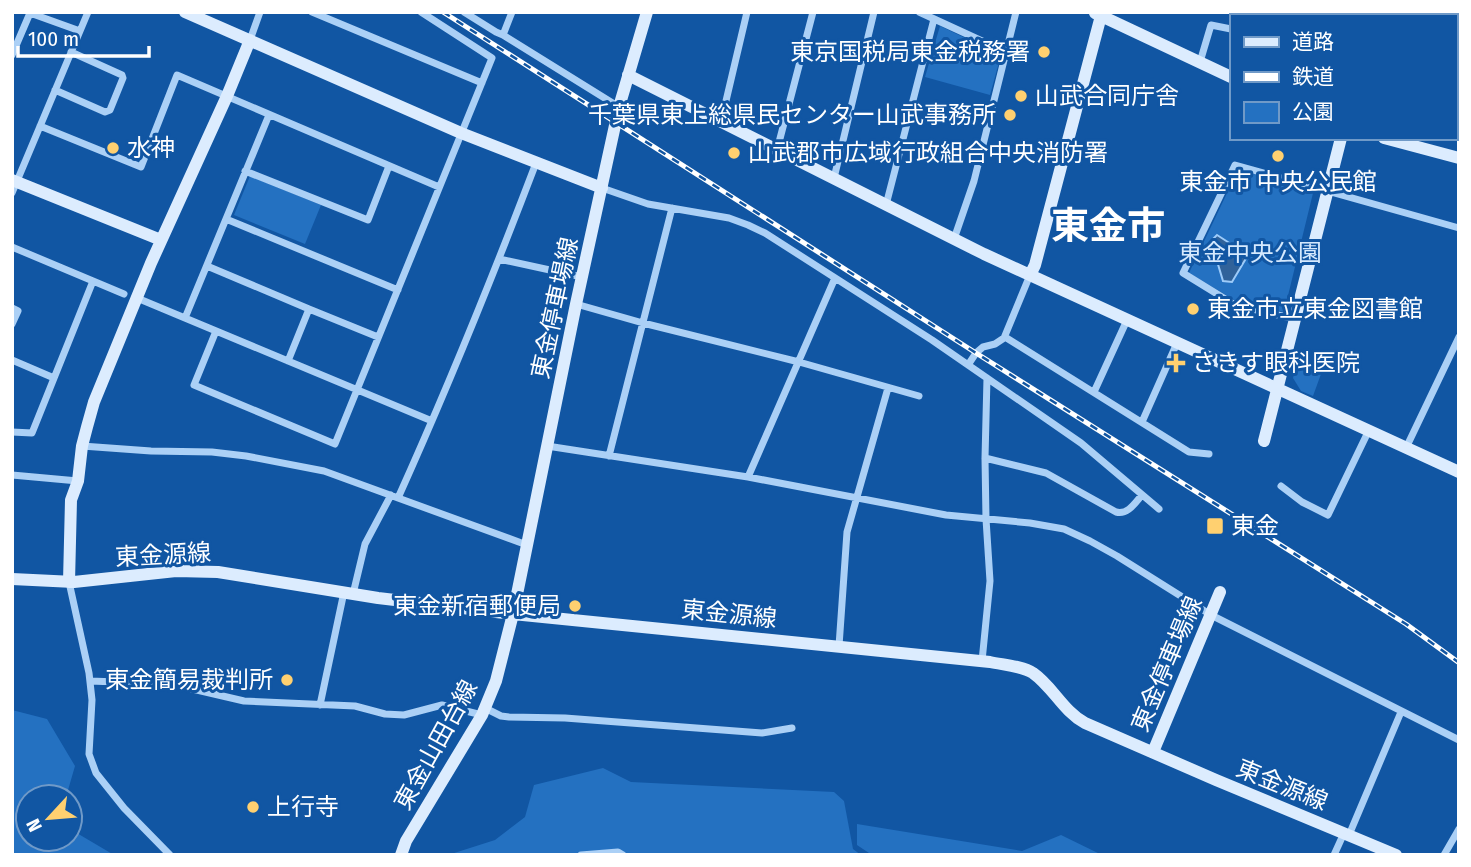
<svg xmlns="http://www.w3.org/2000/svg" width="1471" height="867" viewBox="0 0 1471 867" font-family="'Fira Sans Condensed','Noto Sans JP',sans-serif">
<rect width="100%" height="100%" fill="#1156a3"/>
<path fill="#2471c1" d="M 940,26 L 1001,55 L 990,95 L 925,77 Z
M 1238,170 L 1314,189 L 1284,312 L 1236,301 L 1189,273 Z
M 250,176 L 321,205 L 305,244 L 234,215 Z
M 1297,364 L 1321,374 L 1313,396 L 1301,391 L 1293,378 Z
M 12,710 L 47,719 L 75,766 L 66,797 L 28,797 L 28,839 L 70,839 L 70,829 L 114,855 L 12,855 Z
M 603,768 L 631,782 L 834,792 L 844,801 L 853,849 L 861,855 L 448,855 L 495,840 L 525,817 L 534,785 Z
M 857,824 L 1022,851 L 1061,835 L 1102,855 L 872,855 L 857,845 Z"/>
<path fill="#30629a" stroke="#9dcbf9" stroke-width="2" d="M 1217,235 L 1248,255 L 1232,282 L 1223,281 L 1211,241 Z"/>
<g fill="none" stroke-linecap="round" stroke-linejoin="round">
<path stroke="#abd0f6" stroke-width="7" d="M 312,12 L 482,83
M 464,12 L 496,32 L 503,35 L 619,107
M 919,12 L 1006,52
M 1255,16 L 1256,12
M 1422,16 L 1423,12
M 503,35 L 512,12
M 250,40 L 260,12
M 12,55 L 30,13 L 80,31
M 1200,62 L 1211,25 L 1231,29
M 55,90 L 105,112 L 110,110 L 123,78 L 122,75 L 71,52
M 1455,90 L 1459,91
M 721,122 L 747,12
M 40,126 L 141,167 L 177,75 L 439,187
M 777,150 L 813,12
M 245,171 L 368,220 L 389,166
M 834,178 L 874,12
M 602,188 L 648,204 L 729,218 L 748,225 L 765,233 L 932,340 L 1081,443 L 1159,509
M 12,193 L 88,12
M 886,205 L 934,19
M 226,219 L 398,290
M 954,239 L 974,181 L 1016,12
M 12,247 L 124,294
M 499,259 L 582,277
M 207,266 L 309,309
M 137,298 L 432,421
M 576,304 L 643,323 L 799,362 L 919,396
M 12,308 L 18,311 L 12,324
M 185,318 L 269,115
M 1295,319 L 1235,305 L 1183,273 L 1235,165 L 1459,228
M 216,331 L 194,385 L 335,444 L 492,58 L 421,12
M 1005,337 L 1189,452 L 1209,454
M 12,360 L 54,378
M 288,361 L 309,309 L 378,337
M 968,365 L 976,353 L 983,347 L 995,344 L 1004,338 L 1030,275
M 1094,392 L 1127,320
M 1142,422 L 1177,343
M 12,432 L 32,433 L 93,281
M 82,446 L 151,451 L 212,452 L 246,456 L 324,471 L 527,545
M 547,446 L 748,477 L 946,515 L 1030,523 L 1064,529 L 1090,541 L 1117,556 L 1211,615 L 1459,740
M 1406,448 L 1459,337
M 609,456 L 672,208
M 985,458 L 1046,473 L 1116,512 C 1128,515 1135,503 1142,495
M 12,475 L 78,481
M 748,477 L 835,278
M 1281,486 L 1302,502 L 1328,515 L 1369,430
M 398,498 C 448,387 493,276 536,163
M 69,582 L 89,673 L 92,700 L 89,754 L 96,773 L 124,808 L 170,855
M 353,594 L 365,544 L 391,495
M 839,646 L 847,532 L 888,388
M 982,661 L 990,581 L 986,519 L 985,458 L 987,378
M 90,681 L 171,684 L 244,701 L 355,706 L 385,714 L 404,715 L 442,705 L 482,715
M 320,705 L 344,592
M 485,708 L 501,716 L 509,717 L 565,718 L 762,733 L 792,728
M 1349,835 L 1401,712
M 581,855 L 618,852 L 623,855
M 1334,855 L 1344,833
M 1444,855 L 1459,829"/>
<path stroke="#dcecfe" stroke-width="12" d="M 185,12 L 461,133 L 602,188
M 1095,13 L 1231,77
M 1372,16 L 1373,12
M 628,75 L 984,254 L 1459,472
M 1384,138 L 1459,158
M 12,180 L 161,240
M 1030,275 L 1035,265 L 1102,12
M 1264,441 L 1341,138
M 12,579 L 74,582 L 176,571 L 218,572 L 378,598 L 513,614 L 990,662 C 1004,665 1022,666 1033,673 C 1053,687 1063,711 1085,723 L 1216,780 L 1396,855
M 69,582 L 71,500 L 78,481 L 82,446 L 87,427 L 94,402 L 151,263 L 227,96 L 250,40
M 1153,752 L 1220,592
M 401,855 L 406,841 L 482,715 L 496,681 L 513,614 L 576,304 L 619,107 L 647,12"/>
<g stroke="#fff" stroke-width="5">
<path id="rail" d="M 443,12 L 976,353 L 1406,624 L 1458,662"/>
</g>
<use href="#rail" stroke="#1156a3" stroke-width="2.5" stroke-dasharray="8" stroke-linecap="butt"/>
</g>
<g fill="#ffd070" stroke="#1156a3" stroke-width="2.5">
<circle cx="1044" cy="52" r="7"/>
<circle cx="1021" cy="96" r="7"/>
<circle cx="1010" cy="115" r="7"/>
<circle cx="113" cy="148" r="7"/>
<circle cx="734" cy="153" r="7"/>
<circle cx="1278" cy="156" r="7"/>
<circle cx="1193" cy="309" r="7"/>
<path d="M1172.5 352.5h7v7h7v7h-7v7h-7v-7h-7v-7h7z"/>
<rect x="1206" y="517" width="18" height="18" rx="3.5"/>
<circle cx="575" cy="606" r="7"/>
<circle cx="287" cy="680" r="7"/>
<circle cx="253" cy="807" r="7"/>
</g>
<g text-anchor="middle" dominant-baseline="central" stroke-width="6" stroke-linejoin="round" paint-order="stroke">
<g font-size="24" fill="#fff" stroke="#1156a3" text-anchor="start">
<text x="1030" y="52" text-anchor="end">東京国税局東金税務署</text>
<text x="1035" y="96">山武合同庁舎</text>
<text x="996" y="115" text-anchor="end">千葉県東上総県民センター山武事務所</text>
<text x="127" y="148">水神</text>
<text x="748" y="153">山武郡市広域行政組合中央消防署</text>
<text x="1278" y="182" text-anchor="middle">東金市 中央公民館</text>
<text x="1207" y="309">東金市立東金図書館</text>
<text x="1192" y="363">さきす眼科医院</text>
<text x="1231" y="526">東金</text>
<text x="561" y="606" text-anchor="end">東金新宿郵便局</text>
<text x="273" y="680" text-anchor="end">東金簡易裁判所</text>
<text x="267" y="807">上行寺</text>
</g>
<g font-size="24" fill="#d5e9fe" stroke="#1156a3">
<text x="1250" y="253">東金中央公園</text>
</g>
<g font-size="24" fill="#fff" stroke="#1156a3">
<text transform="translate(555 308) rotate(-78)">東金停車場線</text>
<text transform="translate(163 555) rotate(-3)">東金源線</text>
<text transform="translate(729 614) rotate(6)">東金源線</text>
<text transform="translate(1167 664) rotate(-67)">東金停車場線</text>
<text transform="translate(436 745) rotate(-61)">東金山田台線</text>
<text transform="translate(1282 785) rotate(22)">東金源線</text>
</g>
<g font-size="38" font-weight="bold" fill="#fff" stroke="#1156a3">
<text x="1108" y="226">東金市</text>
</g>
</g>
<rect width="1471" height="867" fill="none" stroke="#ffffff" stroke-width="28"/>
<rect x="1230" y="14" width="228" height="126" fill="#1156a3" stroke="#709ac8" stroke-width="2"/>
<rect x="1244" y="37" width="35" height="10" fill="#dcecfe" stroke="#709ac8" stroke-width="2"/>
<text x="1292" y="49" font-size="21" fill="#ffffff">道路</text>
<rect x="1244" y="72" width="35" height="10" fill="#ffffff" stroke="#709ac8" stroke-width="2"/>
<text x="1292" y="84" font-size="21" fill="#ffffff">鉄道</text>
<rect x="1244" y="102" width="35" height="21" fill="#2471c1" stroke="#709ac8" stroke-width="2"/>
<text x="1292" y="119" font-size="21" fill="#ffffff">公園</text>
<g transform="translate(49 818) rotate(244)"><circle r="33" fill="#1156a3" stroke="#709ac8" stroke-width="2"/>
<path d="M0-5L12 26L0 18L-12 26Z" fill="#ffd070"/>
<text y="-10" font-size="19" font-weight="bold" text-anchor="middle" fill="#ffffff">N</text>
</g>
<path d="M18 46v10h131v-10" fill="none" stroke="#ffffff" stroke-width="3.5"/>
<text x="28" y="46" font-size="21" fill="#ffffff" stroke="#1156a3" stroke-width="5" paint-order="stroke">100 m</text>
</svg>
